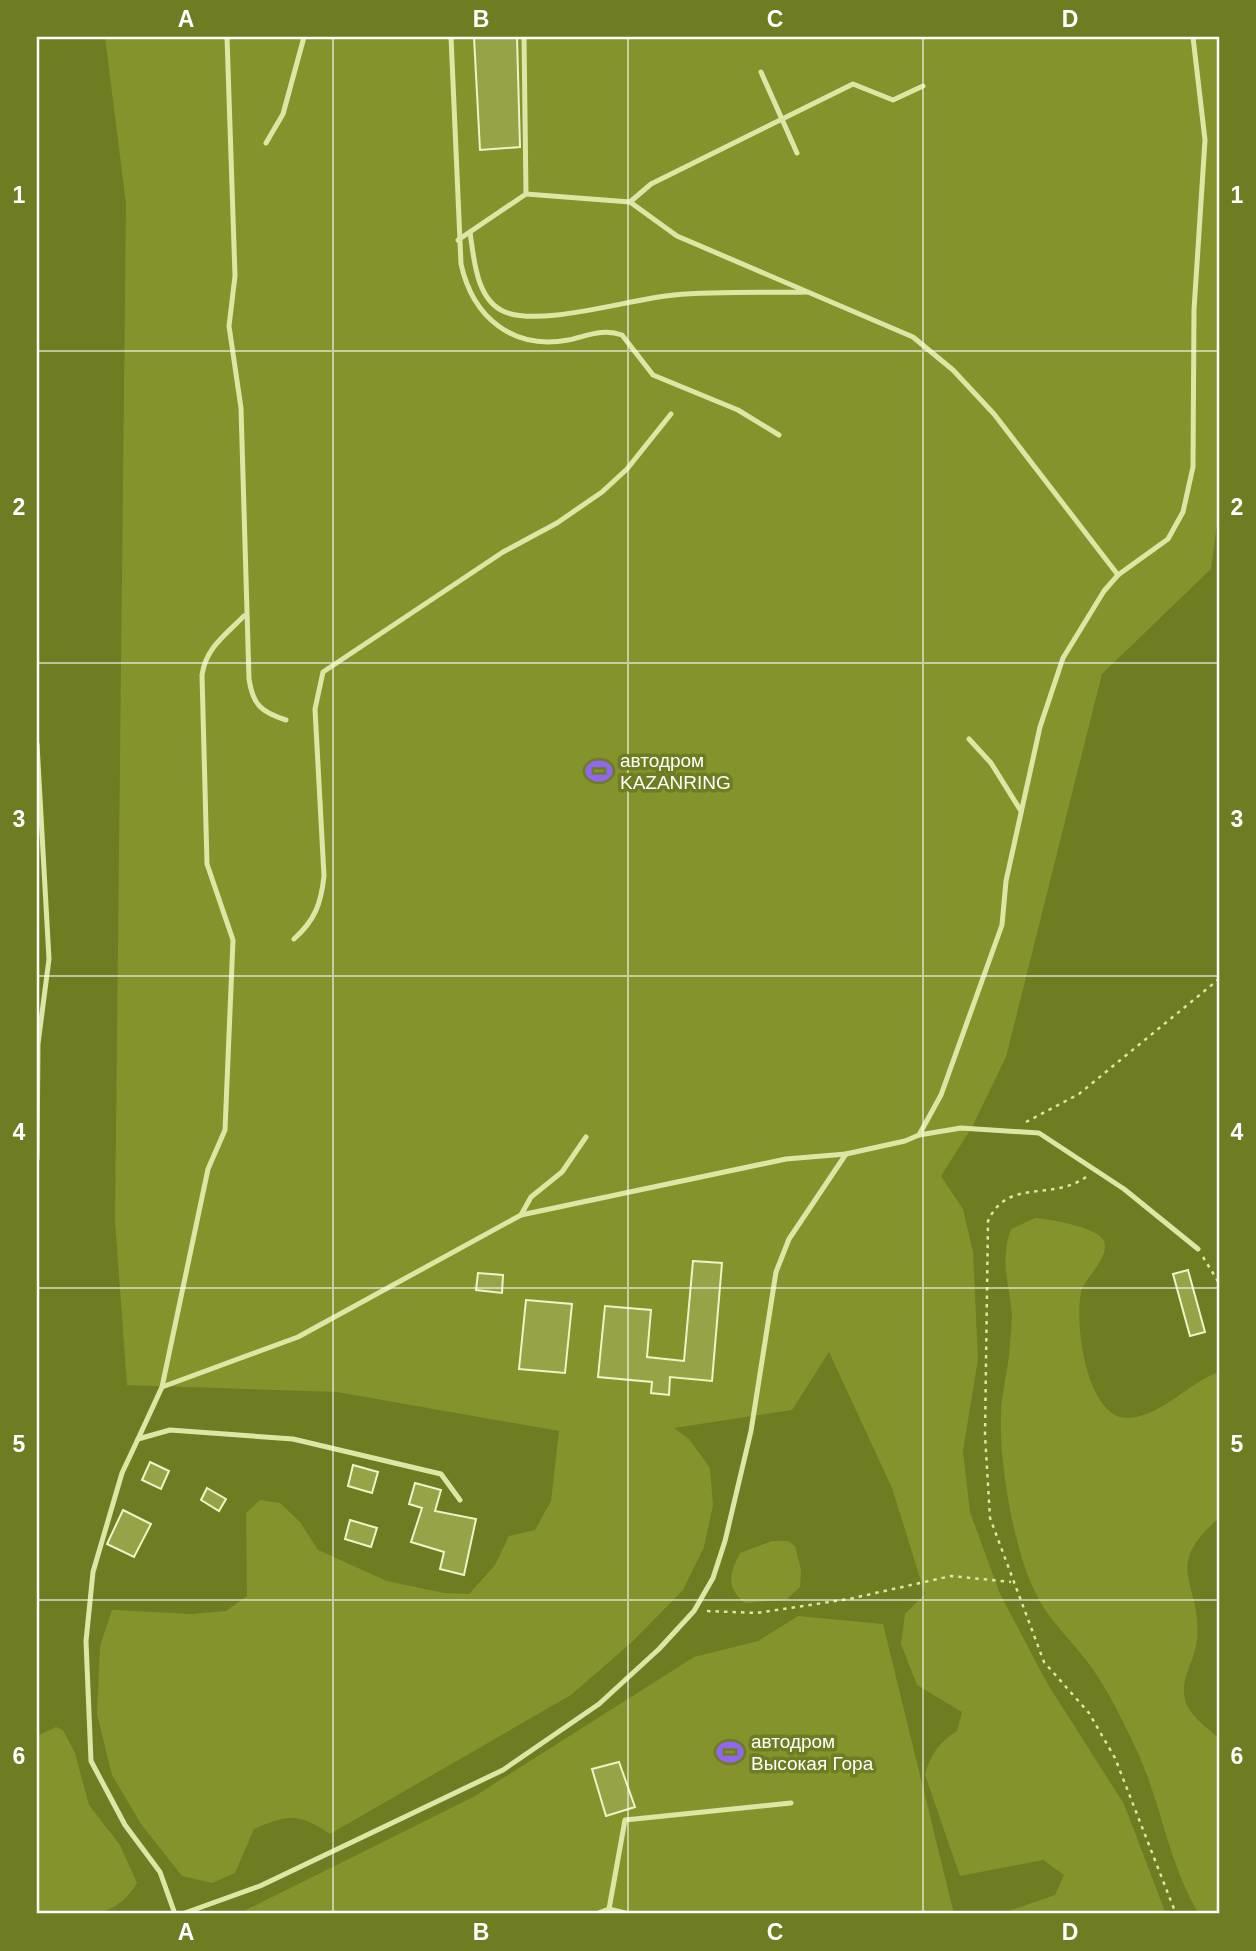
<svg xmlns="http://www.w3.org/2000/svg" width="1256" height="1951" font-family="Arial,sans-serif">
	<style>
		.green { fill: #85932c }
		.building { fill: #96a346; stroke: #eef4c8; stroke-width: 2 }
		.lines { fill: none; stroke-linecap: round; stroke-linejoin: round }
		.path { stroke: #dde6a5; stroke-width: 2.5; stroke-dasharray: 3.5 5; stroke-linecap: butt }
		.lane { stroke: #dde6a5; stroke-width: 5 }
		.grid { fill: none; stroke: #fff; stroke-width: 2; stroke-opacity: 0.55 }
		.labels { text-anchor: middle; stroke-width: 7; stroke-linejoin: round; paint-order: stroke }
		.poi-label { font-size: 19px; fill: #fff; stroke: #6e7c22; text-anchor: start }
		.neatline { fill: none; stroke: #fff; stroke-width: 2.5 }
		.grid-label { font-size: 23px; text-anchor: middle; font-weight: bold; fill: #fff }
	</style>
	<rect width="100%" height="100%" fill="#6e7c22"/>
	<g class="green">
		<path d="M105,37H1219V509L1211,569L1102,674L1006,1057L972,1127L941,1176L963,1209L973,1252L978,1359L963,1451L970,1512L1000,1594L1047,1683L1124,1804L1166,1914H1000L1055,1895L1064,1875L1043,1860L960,1876L925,1775C930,1755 939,1742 957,1731L962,1712L917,1685L901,1644L905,1614L925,1594L892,1488L829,1352L792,1410L674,1428L689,1439L710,1468L713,1505L704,1547L683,1590L632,1642L571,1695L330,1834C299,1813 288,1814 254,1829L235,1873L212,1883L182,1876L141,1824L112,1775L97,1714L100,1646L112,1610L192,1614L226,1611L247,1596L246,1513L260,1500L280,1503L300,1522L318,1550L387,1581L444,1593L469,1594L495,1565L509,1536L535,1530L551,1501L559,1431L337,1392L127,1385L115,1221L126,204Z"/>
		<path d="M1035,1218C1049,1219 1098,1227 1104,1241C1110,1257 1087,1276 1082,1289C1073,1319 1086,1420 1129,1418C1162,1416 1189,1382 1219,1372V1518C1160,1569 1203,1583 1197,1640C1195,1662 1178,1679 1186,1703C1191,1716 1208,1729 1219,1738V1914H1199C1168,1863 1162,1805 1137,1751C1122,1719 1105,1683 1082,1655C1065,1634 1047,1617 1035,1592C1014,1550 999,1463 1001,1416C1001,1392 1009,1368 1010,1343C1011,1331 1013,1318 1011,1306C1007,1277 1001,1257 1011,1229Z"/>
		<path d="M772,1541H788L795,1546L801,1570L800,1587L787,1599L745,1603C725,1587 730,1573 740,1553Z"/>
		<path d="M798,1616L883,1624L954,1914H238L475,1796L694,1657L758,1641Z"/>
		<path d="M56,1727L63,1730L75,1753L89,1805L120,1845L137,1883C114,1923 77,1914 37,1914V1736Z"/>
	</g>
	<g class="building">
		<path d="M474,37H517L520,147L480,150Z"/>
		<path d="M693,1261L722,1263L712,1381L670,1377L669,1395L651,1393L652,1382L598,1377L605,1306L651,1310L647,1357L684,1361Z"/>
		<path d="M1188,1270L1205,1332L1190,1336L1173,1274Z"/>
		<path d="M478,1273L503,1275L502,1293L476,1290Z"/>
		<path d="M526,1300L572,1304L565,1373L519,1369Z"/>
		<path d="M150,1462L169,1471L161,1489L142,1480Z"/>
		<path d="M353,1465L378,1472L372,1493L348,1486Z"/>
		<path d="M415,1483L441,1490L435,1511L476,1519L464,1575L440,1569L444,1552L411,1542L422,1508L409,1504Z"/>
		<path d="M207,1488L226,1499L219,1511L201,1500Z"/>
		<path d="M123,1510L151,1524L134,1557L107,1544Z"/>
		<path d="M350,1520L377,1528L371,1547L345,1539Z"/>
		<path d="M619,1762L635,1807L606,1816L592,1769Z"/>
	</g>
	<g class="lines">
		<g class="path">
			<path d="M1026,1122L1079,1094L1219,979"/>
			<path d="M1086,1177C1051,1202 1008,1177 988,1221L985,1435L990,1518L1044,1662L1089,1713L1115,1758L1176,1914"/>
			<path d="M1203,1257L1219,1283"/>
			<path d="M707,1611L757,1613L849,1599L951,1576L1011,1582"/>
		</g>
		<g class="lane">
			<path d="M227,37L235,276L229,326L241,408L249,679C253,705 261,712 286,720"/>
			<path d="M451,37L461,264C473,318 513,350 568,340C587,336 603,328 622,335L653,375L738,410L779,435"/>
			<path d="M524,37L526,194L630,202L677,236L913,337L953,370L994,414L1118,575"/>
			<path d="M761,72L797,153"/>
			<path d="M266,143L283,114L304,37"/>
			<path d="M630,202L651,184L853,84L893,100L923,86"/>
			<path d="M470,232C474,259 476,300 505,312C542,327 630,299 674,295C718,291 763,293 807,292"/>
			<path d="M458,240L526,194"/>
			<path d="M969,739L991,763L1021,811"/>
			<path d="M37,744L49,959L38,1044L37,1159"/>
			<path d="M294,939C315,920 321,904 324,876L315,709L323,672L503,552L557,523L602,492L627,469L671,414"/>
			<path d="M919,1135L941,1095L1002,925L1006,881L1040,727L1063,658L1104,591L1118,575L1168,539L1183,512L1193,467L1194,310L1205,140L1193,37"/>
			<path d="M521,1215L531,1197L562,1172L586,1137"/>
			<path d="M162,1387L208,1169L225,1130L233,940L207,864L202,675C206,648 225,635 244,616"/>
			<path d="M138,1439L162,1387L298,1337L521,1215L786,1159L846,1154L905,1141L919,1135L961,1128L1039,1133L1124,1189L1198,1249"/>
			<path d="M609,1909L625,1820L791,1803"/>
			<path d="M175,1914L160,1872L125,1825L91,1761L86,1641L93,1572L122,1473L138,1439L170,1430L293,1439L441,1474L460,1500"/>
			<path d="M182,1914L260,1886L503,1770L599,1704L659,1649L694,1611L713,1578L725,1541L751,1431L776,1272L789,1239L846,1154"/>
			<path d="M596,1914L609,1909L629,1914"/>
		</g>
	</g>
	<path class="grid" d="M333,37V1914M628,37V1914M923,37V1914M37,351H1219M37,663H1219M37,976H1219M37,1288H1219M37,1600H1219"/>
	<defs>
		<symbol id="stadium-bare" viewBox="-9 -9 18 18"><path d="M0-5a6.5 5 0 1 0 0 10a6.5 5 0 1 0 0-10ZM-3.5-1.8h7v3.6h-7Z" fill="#9167f1" stroke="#6e7c22" stroke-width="2.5" paint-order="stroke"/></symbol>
	</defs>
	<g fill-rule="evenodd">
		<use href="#stadium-bare" x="580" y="752" width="38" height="38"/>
		<use href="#stadium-bare" x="711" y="1733" width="38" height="38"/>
	</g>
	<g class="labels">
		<g class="poi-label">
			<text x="620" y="767">автодром<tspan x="620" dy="22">KAZANRING</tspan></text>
			<text x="751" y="1748">автодром<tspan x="751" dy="22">Высокая Гора</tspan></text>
		</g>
	</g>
	<rect width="1256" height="1951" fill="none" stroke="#6e7c22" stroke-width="77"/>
	<rect x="38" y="38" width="1180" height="1874" class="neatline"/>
	<g class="grid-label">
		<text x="186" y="27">A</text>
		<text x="481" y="27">B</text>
		<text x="775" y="27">C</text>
		<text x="1070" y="27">D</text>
		<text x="19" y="203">1</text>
		<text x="1237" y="203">1</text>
		<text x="19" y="515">2</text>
		<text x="1237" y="515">2</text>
		<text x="19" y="827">3</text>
		<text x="1237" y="827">3</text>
		<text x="19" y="1140">4</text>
		<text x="1237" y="1140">4</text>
		<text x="19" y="1452">5</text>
		<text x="1237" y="1452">5</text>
		<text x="19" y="1764">6</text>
		<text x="1237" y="1764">6</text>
		<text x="186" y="1940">A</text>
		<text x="481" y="1940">B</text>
		<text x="775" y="1940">C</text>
		<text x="1070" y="1940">D</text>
	</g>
</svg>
